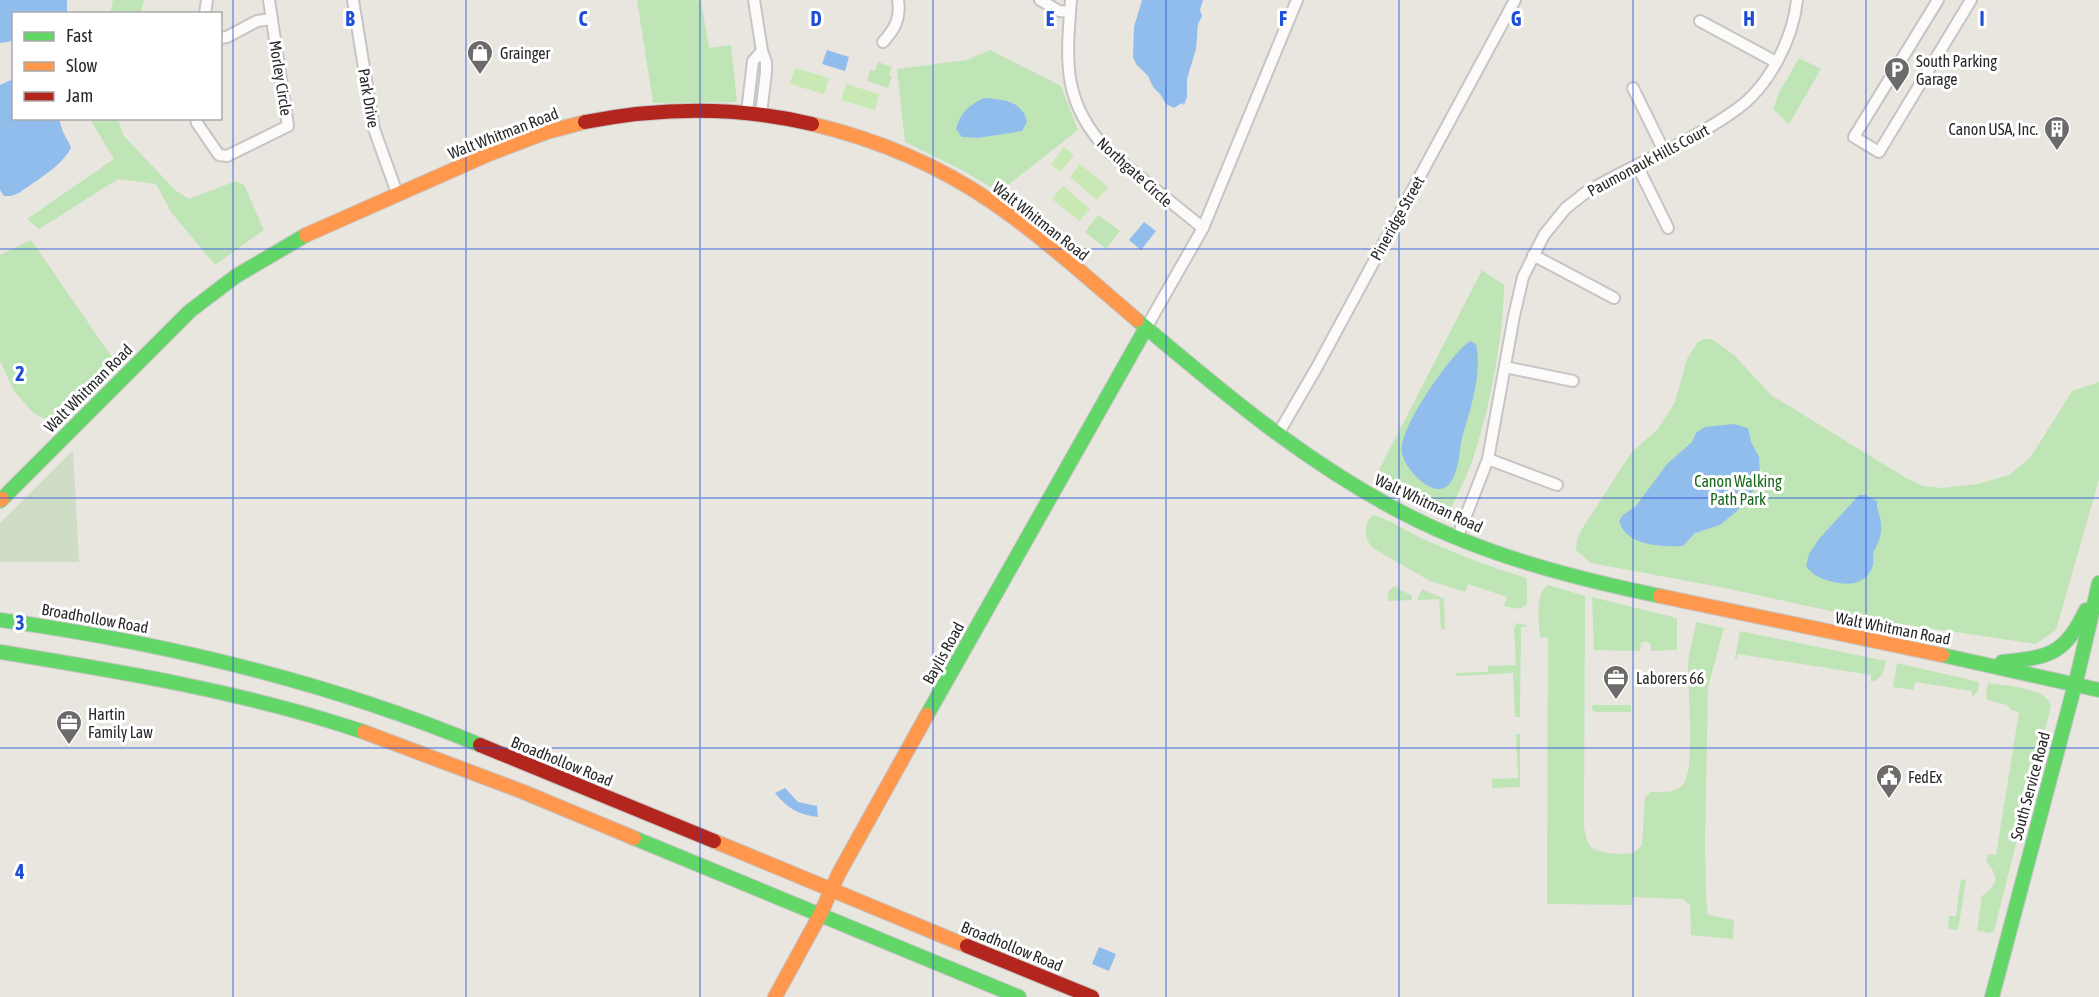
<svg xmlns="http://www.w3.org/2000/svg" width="2099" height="997" font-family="'Asap Condensed',sans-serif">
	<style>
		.green { fill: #bfe5b7 }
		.cemetery { fill: #cfddc6 }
		.pitch { fill: #c9e9b4 }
		.water { fill: #90bdec }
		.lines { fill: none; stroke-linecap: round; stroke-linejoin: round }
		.street-casing { stroke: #c6c4c5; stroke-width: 14 }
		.fast-casing { stroke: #c6c4c5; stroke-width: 16 }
		.slow-casing { stroke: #c6c4c5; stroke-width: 16 }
		.jam-casing { stroke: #c6c4c5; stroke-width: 16 }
		.street { stroke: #fcfbfa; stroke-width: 10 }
		.fast { stroke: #63d668; stroke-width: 14 }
		.slow { stroke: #ff974d; stroke-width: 14 }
		.jam { stroke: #b3261e; stroke-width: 14 }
		.grid { fill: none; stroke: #1d4ed8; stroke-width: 1.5; stroke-opacity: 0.55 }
		.labels { text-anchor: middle; stroke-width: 6; stroke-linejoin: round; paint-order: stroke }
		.poi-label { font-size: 16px; fill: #292929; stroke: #fff; text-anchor: start }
		.street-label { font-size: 16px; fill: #292929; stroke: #fff }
		.park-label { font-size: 16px; fill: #18681b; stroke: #fff }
		.grid-label { font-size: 20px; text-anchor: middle; font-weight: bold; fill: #1d4ed8; stroke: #fff; stroke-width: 6; stroke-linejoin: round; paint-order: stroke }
	</style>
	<rect width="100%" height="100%" fill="#e8e6df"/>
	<g class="green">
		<path d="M113,0H144L141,13H110Z"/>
		<path d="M637,0H701L709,48L731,45L737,102L653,103Z"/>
		<path d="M990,50L1061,86L1078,130L999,192L960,169L905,142L897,69L967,60Z"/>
		<path d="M1799,58L1821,69L1789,124L1773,109L1779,93Z"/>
		<path d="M878,62L892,67L889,75L892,76L888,88L867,81L870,70L875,71Z"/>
		<path d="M118,119L123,135L175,190L189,199L236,181L244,185L264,230L215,265L171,212L156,184L118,179L39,229L27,219L114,159L90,119Z"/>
		<path d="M1098,215L1120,231L1106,249L1085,232Z"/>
		<path d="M31,240L116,363L54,423L33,413L14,391L0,361V255Z"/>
		<path d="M1482,270L1504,285C1503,340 1490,407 1473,459C1467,476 1458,493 1450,510L1378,472Z"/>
		<path d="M1703,339H1712L1734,355L1771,395L1906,478L1923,486L1943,488L1977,484L2009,475L2030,458L2072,391L2099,382V479L2056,630L2036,644L1862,618L1725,588L1591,563L1576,550L1577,539L1582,529L1631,453L1658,429L1675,402L1687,359L1697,343Z"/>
		<path d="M1373,515C1391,520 1406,531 1423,539C1457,554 1492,568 1527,578V604C1520,611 1513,608 1504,606L1507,597L1468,584L1465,592L1430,581L1373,548C1364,540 1363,523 1373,515Z"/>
		<path d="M1548,585L1585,596L1584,828C1586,834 1586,841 1590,846C1598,854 1621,855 1632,853C1637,851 1640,848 1642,844L1645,798L1650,792C1660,792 1678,794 1684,783C1695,767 1688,690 1688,667C1688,653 1694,637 1696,622L1724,628L1708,687L1705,843L1706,897L1708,915L1734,920L1733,939L1691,935L1690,905L1683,899L1632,897V905L1547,904L1548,638L1540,637C1539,622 1534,594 1548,585Z"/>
		<path d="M1394,586L1412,596V600L1388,601V592Z"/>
		<path d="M1422,589L1444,599L1445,629H1441L1439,599L1417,600Z"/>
		<path d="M1592,597L1677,618V650L1651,651V644L1646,641L1641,643L1640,651L1594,650Z"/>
		<path d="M1517,623L1529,626L1521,627L1520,717H1515L1513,673L1456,676V673L1488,672V666L1516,665L1514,628Z"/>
		<path d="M1740,631L1886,661C1884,671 1882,679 1871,682V675L1738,654L1736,661L1735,658Z"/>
		<path d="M1897,663L1979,682L1978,691L1972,697V691L1915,682L1913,690L1893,687Z"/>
		<path d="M1988,683C2005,686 2047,687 2051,706L1994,931L1989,933L1977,930L1982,896C1999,883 1999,878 1986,861L1988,854L1996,855L2019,712L2011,710L2007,705L1987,700L1986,694Z"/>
		<path d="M1592,705H1631V712H1595L1592,710Z"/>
		<path d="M1516,734H1520V787L1492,788V779L1518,778Z"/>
		<path d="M1961,879L1966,880L1958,930L1949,929L1948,927L1949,916H1956Z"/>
	</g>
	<path class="cemetery" d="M73,450L79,562H0V523Z"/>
	<g class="pitch">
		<path d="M795,68L829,78L824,94L790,84Z"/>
		<path d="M846,84L879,94L875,110L841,100Z"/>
		<path d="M1064,147L1074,155L1060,172L1051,164Z"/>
		<path d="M1080,164L1108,187L1097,200L1070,177Z"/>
		<path d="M1063,186L1090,209L1079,221L1052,199Z"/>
	</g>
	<g class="water">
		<path d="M0,0H67V13L14,14L13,41L0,43Z"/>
		<path d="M1142,0H1203L1200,10L1202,16L1198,24L1196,49L1187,79V97L1184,105L1182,103L1174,108L1166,104L1160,94L1153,87L1148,76L1136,64L1133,57L1134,27Z"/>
		<path d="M827,50L849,57L845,71L822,64Z"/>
		<path d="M13,79L14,118L59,119L63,132L71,147C65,164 34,182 19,193L11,196H4L0,190V85Z"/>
		<path d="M984,98C1002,99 1023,101 1027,122L1022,131L978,138L962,137L956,129C961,112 968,106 984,98Z"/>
		<path d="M1144,222L1156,231L1141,250L1129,240Z"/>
		<path d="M1470,341L1476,344C1482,372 1472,406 1463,434C1459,448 1460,465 1453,478C1440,507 1405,471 1402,453C1397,430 1451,354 1470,341Z"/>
		<path d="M1734,424L1748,428L1751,442L1759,457L1760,479L1750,496L1736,512L1720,525L1695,533L1683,546C1662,547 1626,546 1619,521L1623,515L1636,506L1667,464L1692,442L1696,433L1705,427Z"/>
		<path d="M1859,495H1865L1877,501C1876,509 1881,516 1881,524C1882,535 1879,542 1874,551C1872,556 1874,561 1873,565C1869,581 1853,586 1839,583C1827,581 1813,577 1806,566L1809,554L1819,539Z"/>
		<path d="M785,788L798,802L817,806L818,817C799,815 787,808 775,793Z"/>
		<path d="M1099,947L1116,954L1109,971L1092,964Z"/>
	</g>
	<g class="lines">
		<defs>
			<g id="street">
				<path d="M353,0L374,129L397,193"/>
				<path d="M754,0L762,51L766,62V72L761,114"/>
				<path d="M1040,0L1059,11L1070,12"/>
				<path d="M1071,0C1066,63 1062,103 1109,152L1203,228"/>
				<path d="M1938,0L1854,137L1879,152L1971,0"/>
				<path d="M205,14L207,0"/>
				<path d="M1700,21L1776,62"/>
				<path d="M220,38L227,37L257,21L272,19"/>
				<path d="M883,42C895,29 901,18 898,0"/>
				<path d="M1633,88L1664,151"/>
				<path d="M747,112L753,61L762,51"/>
				<path d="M196,118L197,123L219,155L227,156L288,126L269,0"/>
				<path d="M1637,165L1668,228"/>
				<path d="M1533,255L1614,298"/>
				<path d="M1146,328L1203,228L1297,0"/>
				<path d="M1505,367L1573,381"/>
				<path d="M1278,434L1317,367L1515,0"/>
				<path d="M1488,459L1557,485"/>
				<path d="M1458,536L1488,459L1514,316L1523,277L1544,235L1566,208L1585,193C1633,164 1692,142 1737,109C1769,86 1793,39 1797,0"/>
			</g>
			<g id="fast">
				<path d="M1137,320C1222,392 1306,463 1405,514C1484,555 1573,578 1660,596"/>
				<path d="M0,501L190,311L236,276L306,235"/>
				<path d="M0,620C165,643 326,681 480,745"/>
				<path d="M0,652C123,672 245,692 364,732"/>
				<path d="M1942,655L2099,690"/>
				<path d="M2002,662C2050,657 2064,655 2086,610"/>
				<path d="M927,715L1146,328"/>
				<path d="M634,838L1019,997"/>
				<path d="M1992,997L2078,673L2099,583"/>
			</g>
			<g id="slow">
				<path d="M812,124C875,139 938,165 992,202C1043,237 1090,280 1137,320"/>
				<path d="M306,235L489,154L547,132L585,122"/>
				<path d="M0,500L2,499"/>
				<path d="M1660,596L1942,655"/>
				<path d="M364,732L521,791L634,838"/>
				<path d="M714,841L967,946"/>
				<path d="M775,997L820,915L839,873L927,715"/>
			</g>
			<g id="jam">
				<path d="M585,122C661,107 736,106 812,124"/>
				<path d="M480,745L714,841"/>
				<path d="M967,946L1092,997"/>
			</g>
		</defs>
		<use href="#street" class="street-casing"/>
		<use href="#fast" class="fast-casing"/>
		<use href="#slow" class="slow-casing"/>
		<use href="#jam" class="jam-casing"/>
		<use href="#street" class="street"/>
		<use href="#fast" class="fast"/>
		<use href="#slow" class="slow"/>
		<use href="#jam" class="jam"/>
	</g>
	<path class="grid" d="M233,0V997M466,0V997M700,0V997M933,0V997M1166,0V997M1399,0V997M1633,0V997M1866,0V997M0,249H2099M0,498H2099M0,748H2099"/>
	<defs>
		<symbol id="shop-pin" viewBox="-11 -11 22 30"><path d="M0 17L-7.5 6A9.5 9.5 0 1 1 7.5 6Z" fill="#6c6b69" stroke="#fff"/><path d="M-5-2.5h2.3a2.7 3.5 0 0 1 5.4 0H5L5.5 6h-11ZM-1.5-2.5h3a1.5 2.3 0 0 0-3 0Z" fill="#fff"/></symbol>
		<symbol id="parking-pin" viewBox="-11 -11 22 30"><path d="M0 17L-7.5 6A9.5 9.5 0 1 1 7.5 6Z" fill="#6c6b69" stroke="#fff"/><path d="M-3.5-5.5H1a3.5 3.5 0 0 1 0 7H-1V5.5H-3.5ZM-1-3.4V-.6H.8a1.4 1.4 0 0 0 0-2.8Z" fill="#fff"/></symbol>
		<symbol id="building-pin" viewBox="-11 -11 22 30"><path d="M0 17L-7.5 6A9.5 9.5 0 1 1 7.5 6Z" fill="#6c6b69" stroke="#fff"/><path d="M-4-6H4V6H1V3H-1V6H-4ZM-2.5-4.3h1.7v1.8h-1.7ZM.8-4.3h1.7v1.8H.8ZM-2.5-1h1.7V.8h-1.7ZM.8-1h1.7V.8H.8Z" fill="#fff"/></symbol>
		<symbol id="office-pin" viewBox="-11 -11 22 30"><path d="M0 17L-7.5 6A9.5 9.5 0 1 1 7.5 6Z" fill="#6c6b69" stroke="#fff"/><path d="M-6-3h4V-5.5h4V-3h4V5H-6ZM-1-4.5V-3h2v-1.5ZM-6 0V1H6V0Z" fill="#fff"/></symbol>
		<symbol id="civic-pin" viewBox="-11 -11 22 30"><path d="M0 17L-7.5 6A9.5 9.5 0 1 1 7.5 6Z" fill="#6c6b69" stroke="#fff"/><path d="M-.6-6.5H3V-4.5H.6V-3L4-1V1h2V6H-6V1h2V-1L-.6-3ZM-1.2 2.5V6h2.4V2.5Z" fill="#fff"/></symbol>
	</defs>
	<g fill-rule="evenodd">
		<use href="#shop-pin" x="465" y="38" width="30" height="40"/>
		<use href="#parking-pin" x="1882" y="55" width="30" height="40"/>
		<use href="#building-pin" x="2042" y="114" width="30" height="40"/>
		<use href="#office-pin" x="1601" y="663" width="30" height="40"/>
		<use href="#office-pin" x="54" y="708" width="30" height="40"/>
		<use href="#civic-pin" x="1874" y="762" width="30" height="40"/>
	</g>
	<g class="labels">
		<g class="poi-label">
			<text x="500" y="59">Grainger</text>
			<text x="1916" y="67">South Parking<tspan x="1916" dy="18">Garage</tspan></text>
			<text x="2038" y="135" text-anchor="end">Canon USA, Inc.</text>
			<text x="1636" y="684">Laborers 66</text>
			<text x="88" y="720">Hartin<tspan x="88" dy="18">Family Law</tspan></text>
			<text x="1908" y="783">FedEx</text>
		</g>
		<g class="street-label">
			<text transform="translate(281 78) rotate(81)" y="6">Morley Circle</text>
			<text transform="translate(369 98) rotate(80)" y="6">Park Drive</text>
			<text transform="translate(503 133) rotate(-21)" y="6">Walt Whitman Road</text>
			<text transform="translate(1648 160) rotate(-28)" y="6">Paumonauk Hills Court</text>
			<text transform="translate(1135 172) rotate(42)" y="6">Northgate Circle</text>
			<text transform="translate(1397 218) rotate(-61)" y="6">Pineridge Street</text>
			<text transform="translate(1041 221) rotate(38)" y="6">Walt Whitman Road</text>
			<text transform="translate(88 388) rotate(-45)" y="6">Walt Whitman Road</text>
			<text transform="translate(1429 503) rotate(25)" y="6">Walt Whitman Road</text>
			<text transform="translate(95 618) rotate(10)" y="6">Broadhollow Road</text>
			<text transform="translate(1893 628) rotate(11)" y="6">Walt Whitman Road</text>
			<text transform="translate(943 653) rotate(-61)" y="6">Baylis Road</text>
			<text transform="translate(562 761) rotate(22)" y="6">Broadhollow Road</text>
			<text transform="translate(2030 786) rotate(-75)" y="6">South Service Road</text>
			<text transform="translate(1012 946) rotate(22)" y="6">Broadhollow Road</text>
		</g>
		<g class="park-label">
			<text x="1738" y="487">Canon Walking<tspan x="1738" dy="18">Path Park</tspan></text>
		</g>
	</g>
	<g class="grid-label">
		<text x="350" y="26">B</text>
		<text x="583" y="26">C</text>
		<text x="816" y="26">D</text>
		<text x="1050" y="26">E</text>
		<text x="1283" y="26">F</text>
		<text x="1516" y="26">G</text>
		<text x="1749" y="26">H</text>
		<text x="1982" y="26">I</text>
		<text x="20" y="381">2</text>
		<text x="20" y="630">3</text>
		<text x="20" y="879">4</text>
	</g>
	<rect x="12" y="12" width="210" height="108" fill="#ffffff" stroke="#a9a9a9" stroke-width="1.5"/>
	<rect x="24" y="32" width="30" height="9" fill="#63d668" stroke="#a9a9a9" stroke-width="1.5"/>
	<text x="66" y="42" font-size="18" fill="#292929">Fast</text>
	<rect x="24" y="62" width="30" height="9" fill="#ff974d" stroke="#a9a9a9" stroke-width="1.5"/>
	<text x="66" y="72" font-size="18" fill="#292929">Slow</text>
	<rect x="24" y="92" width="30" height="9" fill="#b3261e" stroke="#a9a9a9" stroke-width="1.5"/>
	<text x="66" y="102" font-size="18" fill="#292929">Jam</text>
</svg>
